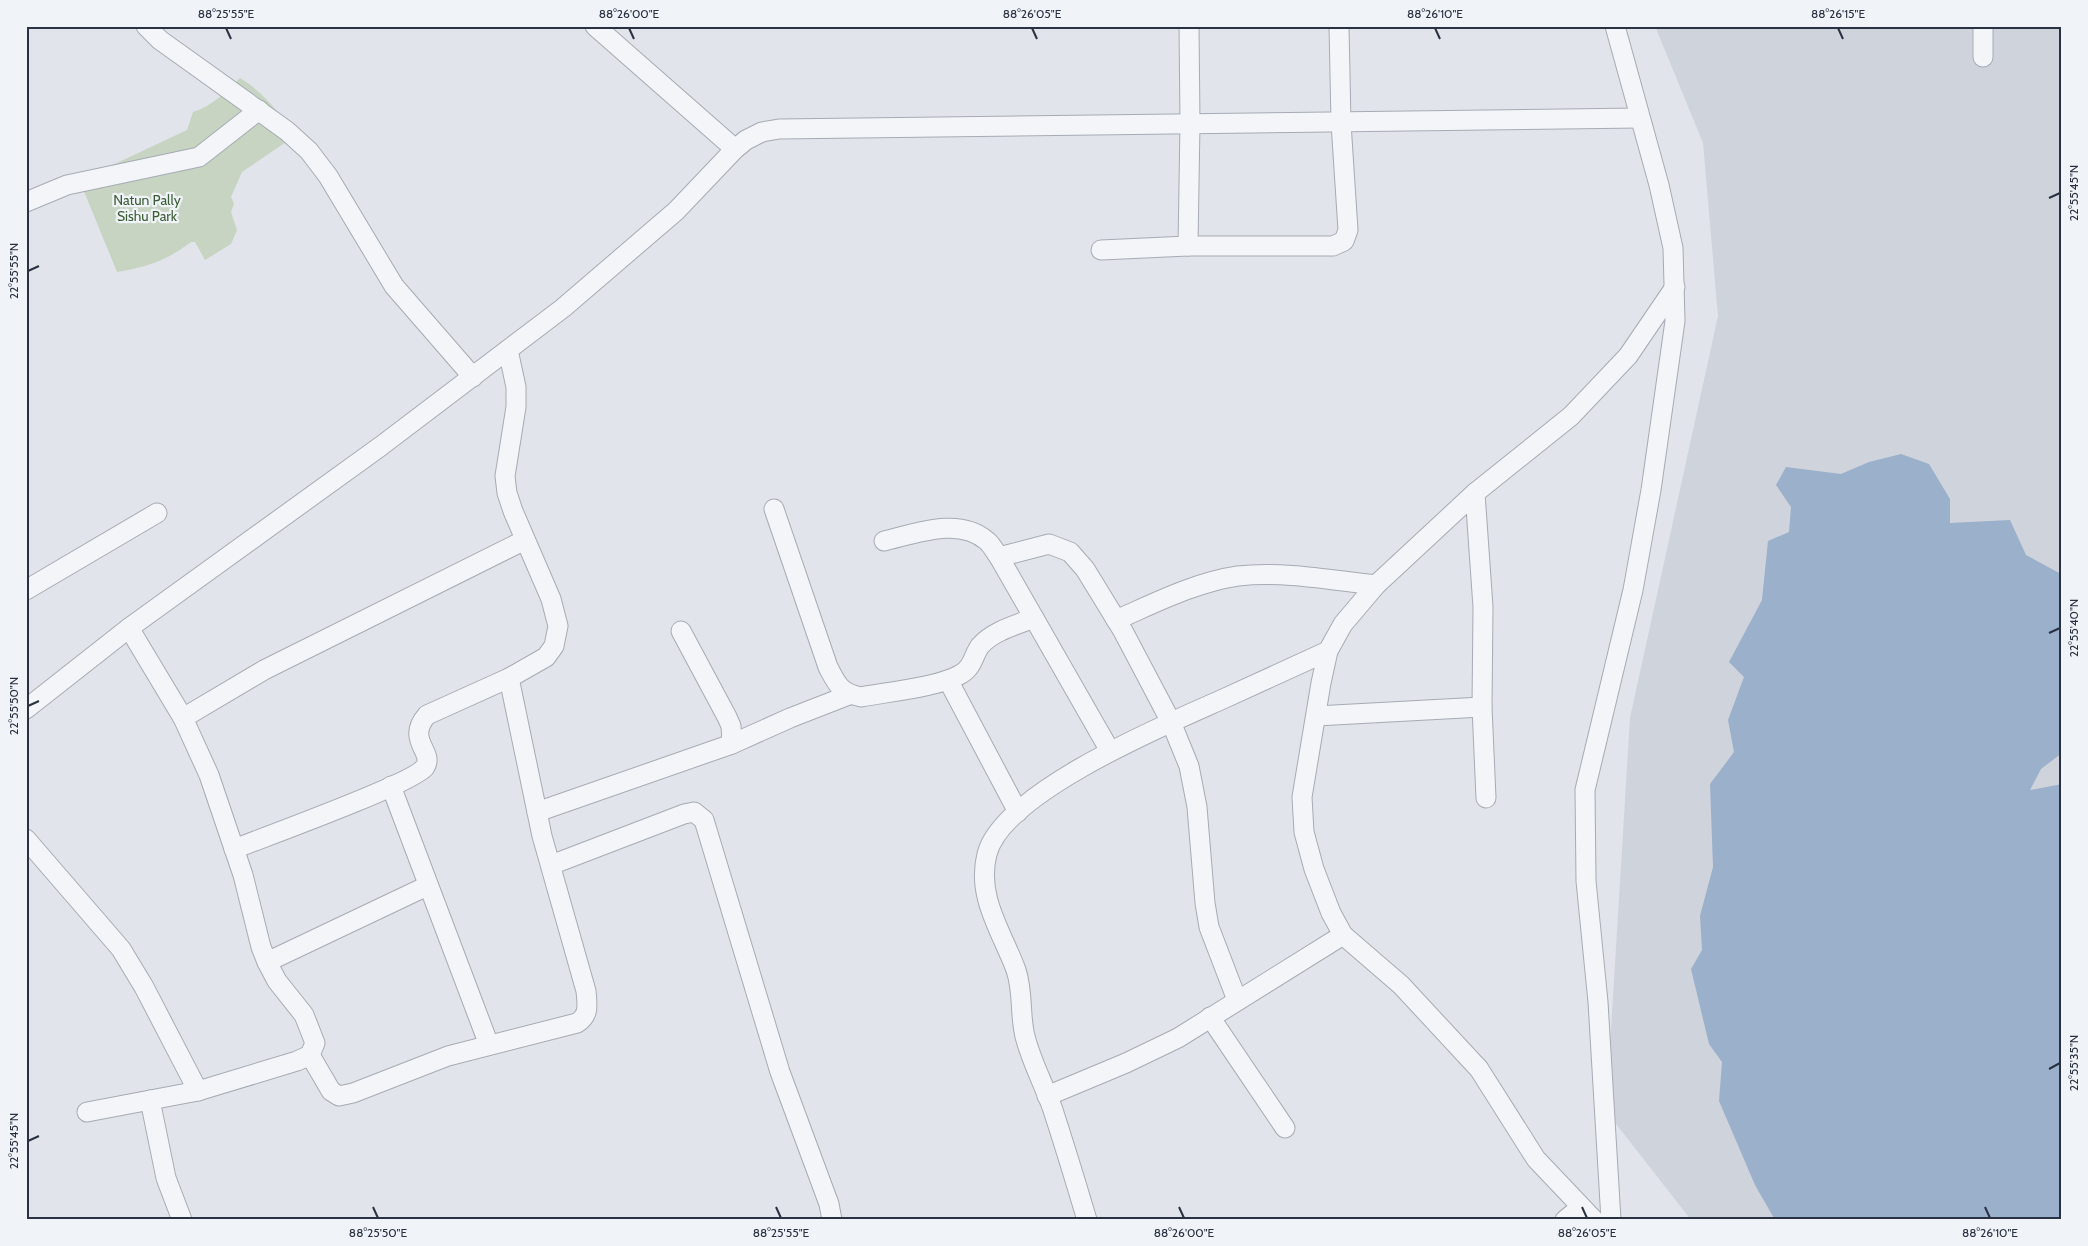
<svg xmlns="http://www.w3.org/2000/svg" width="2088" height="1246" font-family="Cabin,sans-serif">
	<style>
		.built { fill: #cfd3dc }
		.green { fill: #c6d4c1 }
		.water { fill: #9bb0ca }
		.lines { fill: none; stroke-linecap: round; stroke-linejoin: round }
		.minor-casing { stroke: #a6abb4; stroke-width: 21 }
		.minor { stroke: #f3f5f8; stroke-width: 19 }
		.ticks { fill: none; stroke: #293142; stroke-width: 2 }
		.labels { text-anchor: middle; stroke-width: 4.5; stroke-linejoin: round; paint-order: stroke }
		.park-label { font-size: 14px; fill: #3c5e36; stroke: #f0f3f7 }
		.neatline { fill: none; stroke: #293142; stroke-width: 2 }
		.ticks-label { font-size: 12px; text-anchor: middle; fill: #293142 }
	</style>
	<rect width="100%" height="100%" fill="#e1e4ea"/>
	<path class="built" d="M1655,26H2062V1220H1691L1606,1111L1630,718L1718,316L1703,143Z"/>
	<path class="green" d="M240,78C262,91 282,115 295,136L242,172L231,197L234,204L231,212L237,230L231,244L205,260L195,242H191C166,261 147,267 117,272L81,184L102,170L187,130L193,112C212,106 226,92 240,78Z"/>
	<path class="water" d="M1901,454L1929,464L1950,499V523L2010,520L2026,555L2061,574L2062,753L2041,769L2030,790L2062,784V1220H1775L1755,1185L1719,1101L1722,1062L1709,1044L1691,969L1702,950L1700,916L1713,867L1710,784L1734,752L1728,720L1744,677L1729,662L1762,600L1768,541L1789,532L1791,507L1776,485L1786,467L1841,474L1869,462Z"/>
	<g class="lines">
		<defs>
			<g id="minor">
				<path d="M146,26L160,40L287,131L309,151L328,176L394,286L473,377"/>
				<path d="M595,26L735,149"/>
				<path d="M1983,26V57"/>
				<path d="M26,202L67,185L199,157L259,110"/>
				<path d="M1188,246L1190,123L1189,26"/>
				<path d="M1101,250L1188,246H1333L1344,241L1348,230L1341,123L1339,26"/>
				<path d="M1475,493L1483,607L1482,707L1486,798"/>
				<path d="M774,509L828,667C837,684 840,693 861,697C887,692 940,687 961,674C973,667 973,656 980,646C993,631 1016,625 1034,618"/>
				<path d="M884,541C915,534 959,516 987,541C992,545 995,552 999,557L1110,751"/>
				<path d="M999,557L1049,544L1070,552L1085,569L1123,631L1171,722L1189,766L1197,807L1205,903L1209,927L1237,1000"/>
				<path d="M26,590L157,513"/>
				<path d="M1116,620C1155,603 1196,582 1238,576C1284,571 1330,580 1376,585"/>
				<path d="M681,631L727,717L731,726L732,744"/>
				<path d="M948,680L1018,812"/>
				<path d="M26,709L129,628L381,446L563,308L676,211L735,149L746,140L762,132L779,129L1640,118"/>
				<path d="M1316,716L1482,707"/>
				<path d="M183,718L264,670L525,540"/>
				<path d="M391,786L489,1045"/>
				<path d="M537,812L732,744L790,718L849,695"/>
				<path d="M26,839L121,949L144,987L198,1091"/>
				<path d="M234,849C262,838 414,783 425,767C435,752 405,740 427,715L509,678L546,657L554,646L558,626L551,599L513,511L507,493L505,476L516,407V387L508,350"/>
				<path d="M551,865L684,814L694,812L704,820L780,1072L829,1204L832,1220"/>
				<path d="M267,962L427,886"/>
				<path d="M1210,1017L1285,1128"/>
				<path d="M310,1055L331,1091L339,1096L353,1093L448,1056L577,1023C590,1015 587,1004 586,991L542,836L509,678"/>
				<path d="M1047,1096L1126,1063L1178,1038L1343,935"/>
				<path d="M150,1100L166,1178L182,1220"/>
				<path d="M87,1112L198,1091L297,1061L310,1055L315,1043L304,1015L277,981L267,962L261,947L243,875L209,775L183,718L129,628"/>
				<path d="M1087,1220C1076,1183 1065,1147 1053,1110C1045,1087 1033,1065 1026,1040C1019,1018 1024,993 1016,970C1002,932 976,897 987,854C1003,792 1167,724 1223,699C1258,683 1293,667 1328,651"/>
				<path d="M1565,1220L1581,1207"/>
				<path d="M1594,1220L1536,1159L1479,1069L1401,985L1343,935L1331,913L1314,869L1304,832L1302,797L1321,683L1328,651L1343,624L1376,585L1475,493L1571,416L1628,356L1675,287"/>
				<path d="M1611,1220L1598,1002L1586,881L1585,790L1633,590L1651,490L1675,321L1673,248L1659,185L1615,26"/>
			</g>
		</defs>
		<use href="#minor" class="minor-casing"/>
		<use href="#minor" class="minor"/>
	</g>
	<path class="ticks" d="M226,28L231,39M629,28L634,39M1032,28L1037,39M1435,28L1440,39M1838,28L1843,39M2049,198L2060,193M28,271L39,266M2049,633L2060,628M28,706L39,701M2049,1069L2060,1063M28,1141L39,1136M373,1207L378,1218M776,1207L781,1218M1179,1207L1184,1218M1582,1207L1587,1218M1985,1207L1990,1218"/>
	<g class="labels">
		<g class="park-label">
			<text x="147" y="205">Natun Pally<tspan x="147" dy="16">Sishu Park</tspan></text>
		</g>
	</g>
	<rect width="2088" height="1246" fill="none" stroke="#f0f3f7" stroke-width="55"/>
	<rect x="28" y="28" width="2032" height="1190" class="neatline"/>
	<g class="ticks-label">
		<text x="226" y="18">88°25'55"E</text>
		<text x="629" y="18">88°26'00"E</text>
		<text x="1032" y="18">88°26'05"E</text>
		<text x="1435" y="18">88°26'10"E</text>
		<text x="1838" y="18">88°26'15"E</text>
		<text transform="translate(2074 193) rotate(-90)" y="4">22°55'45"N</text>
		<text transform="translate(14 271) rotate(-90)" y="4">22°55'55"N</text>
		<text transform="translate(2074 628) rotate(-90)" y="4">22°55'40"N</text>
		<text transform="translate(14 706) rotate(-90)" y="4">22°55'50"N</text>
		<text transform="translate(2074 1063) rotate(-90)" y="4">22°55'35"N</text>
		<text transform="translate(14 1141) rotate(-90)" y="4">22°55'45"N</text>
		<text x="378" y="1237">88°25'50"E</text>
		<text x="781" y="1237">88°25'55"E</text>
		<text x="1184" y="1237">88°26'00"E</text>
		<text x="1587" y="1237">88°26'05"E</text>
		<text x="1990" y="1237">88°26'10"E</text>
	</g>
</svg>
